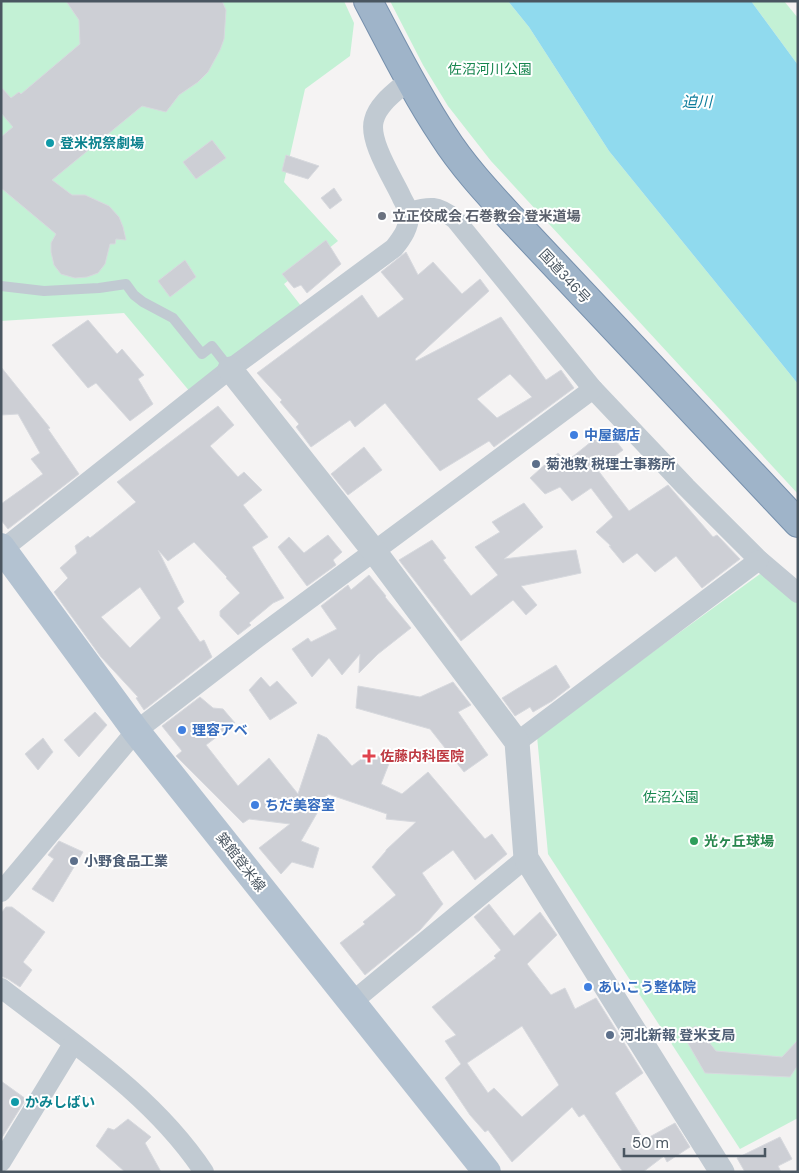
<svg xmlns="http://www.w3.org/2000/svg" width="799" height="1173" font-family="'DM Sans','Noto Sans JP',sans-serif">
	<style>
		.green { fill: #c3f1d5 }
		.water { fill: #90daee }
		.building { fill: #cdcfd5; stroke: #d7d9de; fill-rule: evenodd }
		.lines { fill: none; stroke-linecap: round; stroke-linejoin: round }
		.trunk-casing { stroke: #7690ad; stroke-width: 30 }
		.service { stroke: #c1cad2; stroke-width: 10 }
		.minor { stroke: #c1cad2; stroke-width: 20 }
		.tertiary { stroke: #c1cad2; stroke-width: 25 }
		.primary { stroke: #b3c2d1; stroke-width: 28 }
		.trunk { stroke: #9fb4c9; stroke-width: 28 }
		.culture-dot { fill: #0f9aa8; stroke: #fff; stroke-width: 2 }
		.worship-dot { fill: #6b7280; stroke: #fff; stroke-width: 2 }
		.shop-dot { fill: #3f7fe0; stroke: #fff; stroke-width: 2 }
		.service-dot { fill: #5c6f8a; stroke: #fff; stroke-width: 2 }
		.health-dot { fill: #e0444e; stroke: #fff; stroke-width: 2 }
		.leisure-dot { fill: #2e9e5b; stroke: #fff; stroke-width: 2 }
		.labels { text-anchor: middle; stroke-width: 4; stroke-linejoin: round; paint-order: stroke }
		.park-label { font-size: 14px; fill: #17864f; stroke: #fff }
		.culture-label { font-size: 14px; font-weight: bold; fill: #0d838f; stroke: #fff; text-anchor: start }
		.worship-label { font-size: 14px; font-weight: bold; fill: #5b616d; stroke: #fff; text-anchor: start }
		.street-label { font-size: 14px; fill: #4a5661; stroke: #fff }
		.shop-label { font-size: 14px; font-weight: bold; fill: #366cbe; stroke: #fff; text-anchor: start }
		.service-label { font-size: 14px; font-weight: bold; fill: #4e5e75; stroke: #fff; text-anchor: start }
		.health-label { font-size: 14px; font-weight: bold; fill: #be3a42; stroke: #fff; text-anchor: start }
		.leisure-label { font-size: 14px; font-weight: bold; fill: #27864d; stroke: #fff; text-anchor: start }
		.water-label { font-size: 15px; font-style: italic; fill: #0c7c9b; stroke: #fff }
	</style>
	<rect width="100%" height="100%" fill="#f5f3f3"/>
	<g class="green">
		<path d="M1,1H344L354,23L350,56L305,89L284,182L338,241L284,284L305,311L196,399L124,313L1,321Z"/>
		<path d="M390,1H508L529,27L609,151L798,384V494L491,161L448,106L423,65Z"/>
		<path d="M751,1H784L798,18V65Z"/>
		<path d="M760,574L798,586V1118L740,1149L548,854L537,736Z"/>
	</g>
	<path class="water" d="M508,1H751L798,65V384L609,151L529,27Z"/>
	<g class="building">
		<path d="M66,1H222L226,10L224,39L220,50L208,72L198,82L179,95L166,112L142,106L52,180L72,195H85L109,206L119,217L123,227L126,240L116,239L115,244H110L105,264L98,273L87,277L75,278L61,274L54,265L51,252V243L56,234L1,188V137L13,127L1,113V87L11,98L19,92L21,94L80,44L79,20Z"/>
		<path d="M212,140L226,158L196,179L183,162Z"/>
		<path d="M286,155L319,166L308,179L282,171Z"/>
		<path d="M334,188L342,200L330,209L321,198Z"/>
		<path d="M326,240L341,264L307,293L301,285L294,288L282,274Z"/>
		<path d="M406,252L418,275L433,262L462,294L480,279L489,291L415,359L416,361L501,317L546,380L561,370L574,388L494,447L489,441L440,471L385,403L355,427L350,420L311,447L296,427L299,424L280,402L282,400L257,373L362,295L378,318L404,299L381,272ZM510,374L532,397L497,418L477,399Z"/>
		<path d="M185,260L196,277L170,297L158,281Z"/>
		<path d="M88,320L117,354L122,349L144,375L138,379L153,404L130,421L96,383L88,388L52,345Z"/>
		<path d="M1,367L50,428L48,429L79,474L8,529L1,520V504L43,474L31,459L40,453L18,414L1,415Z"/>
		<path d="M218,406L234,425L210,446L238,477L244,472L262,490L243,505L268,537L252,547L284,598L273,603L249,623L251,625L238,635L220,616V611L240,593L226,578L227,577L194,542L168,561L158,550L184,602L177,608L200,642L204,640L212,657L144,710L136,698L138,697L101,657L54,592L68,578L60,568L77,553L75,546L88,536L90,538L136,502L117,482ZM140,587L161,618L130,648L101,617Z"/>
		<path d="M607,429L623,450L597,469L629,511L668,485L713,537L717,535L740,559L702,588L676,556L655,572L637,553L623,563L609,546H611L596,532L613,517L591,488L572,501L560,487L545,494L530,478L558,453L566,462Z"/>
		<path d="M364,447L382,470L348,495L331,474Z"/>
		<path d="M524,503L543,527L504,559L576,550L581,573L521,586L537,605L526,615L513,600L461,641L399,560L432,540L446,558L443,560L471,596L498,575L475,547L500,532L492,522Z"/>
		<path d="M328,535L342,552L333,560L336,565L307,586L278,547L289,537L304,553Z"/>
		<path d="M369,575L386,596L385,597L411,628L378,654L359,673L360,654L342,675L329,658L312,677L292,649L308,638L311,642L337,629L321,606L348,585L351,590Z"/>
		<path d="M556,665L570,687L552,701L533,712L530,707L515,716L502,698Z"/>
		<path d="M261,677L270,687L277,681L297,703L270,720L249,690Z"/>
		<path d="M453,682L471,705L458,712L488,755L464,772L430,729L356,708L358,686L420,697Z"/>
		<path d="M200,697L213,708L223,709L235,723L206,745L238,786L269,758L298,794L318,734L327,738L352,766L369,753L390,761L381,784L402,794L428,772L485,839L492,834L507,854L475,880L453,850L422,873L443,904L420,930L365,975L340,943L365,924L363,922L396,895L372,867L386,851V850L416,822L386,819L387,814L328,794L301,841L319,848L313,868L292,862L281,874L259,848L290,824L249,819L243,823L176,756L182,751L162,726Z"/>
		<path d="M95,712L107,725L79,757L64,740Z"/>
		<path d="M43,738L53,752L38,770L25,754Z"/>
		<path d="M59,841L83,852L53,902L32,889L54,859L48,855Z"/>
		<path d="M489,904L514,936L540,912L557,935L527,964L551,995L565,988L575,1009L596,998L643,1073L615,1093L644,1140L675,1123L690,1147L667,1162L664,1156L643,1172H623L584,1114L579,1117L572,1107L512,1162L488,1130L485,1132L470,1115L445,1078L461,1064L445,1041L456,1035L432,1007L496,958L494,956L501,950L474,917ZM522,1026L559,1085L522,1117L494,1088L488,1093L467,1063Z"/>
		<path d="M6,907H12L45,932L23,962L32,970L20,987L8,979L1,976V913Z"/>
		<path d="M696,1026L716,1051L782,1057L798,1040V1065L790,1077L705,1073L682,1033Z"/>
		<path d="M1,1081L26,1099L1,1139Z"/>
		<path d="M128,1119L151,1137L145,1143L161,1172H125L96,1146L108,1128L114,1130Z"/>
		<path d="M780,1137L792,1159L778,1166L781,1172H745L737,1158Z"/>
	</g>
	<g class="lines">
		<defs>
			<path id="trunk" d="M368,1C392,46 415,93 443,135C462,165 487,192 511,218L798,523"/>
		</defs>
		<use href="#trunk" class="trunk-casing"/>
		<path class="service" d="M1,286L44,291L99,288L126,284L134,295L143,302L173,318L202,354L212,346L230,369"/>
		<g class="minor">
			<path d="M409,212C430,206 437,205 455,219L593,389L686,487L759,560L798,593"/>
			<path d="M3,549L230,369L394,248C402,238 410,227 409,213C408,208 403,201 401,196C392,177 368,140 374,120C378,103 398,90 410,79"/>
			<path d="M517,742L759,560"/>
			<path d="M1,892L136,731L257,638L593,389"/>
			<path d="M1,988C72,1043 153,1095 204,1172"/>
			<path d="M352,1002L526,858"/>
			<path d="M1,1162L73,1044"/>
		</g>
		<path class="tertiary" d="M230,369L374,551L517,742L526,858L722,1172"/>
		<path class="primary" d="M1,547L136,731L487,1172"/>
		<use href="#trunk" class="trunk"/>
	</g>
	<g class="culture-dot">
		<circle cx="50" cy="143" r="5"/>
		<circle cx="15" cy="1102" r="5"/>
	</g>
	<circle class="worship-dot" cx="382" cy="216" r="5"/>
	<g class="shop-dot">
		<circle cx="574" cy="435" r="5"/>
		<circle cx="182" cy="730" r="5"/>
		<circle cx="255" cy="805" r="5"/>
		<circle cx="588" cy="987" r="5"/>
	</g>
	<g class="service-dot">
		<circle cx="536" cy="464" r="5"/>
		<circle cx="74" cy="861" r="5"/>
		<circle cx="610" cy="1035" r="5"/>
	</g>
	<path class="health-dot" d="M366.5 748.5h5v5h5v5h-5v5h-5v-5h-5v-5h5z"/>
	<circle class="leisure-dot" cx="694" cy="841" r="5"/>
	<g class="labels">
		<g class="park-label">
			<text x="490" y="74">佐沼河川公園</text>
			<text x="671" y="802">佐沼公園</text>
		</g>
		<g class="culture-label">
			<text x="60" y="148">登米祝祭劇場</text>
			<text x="25" y="1107">かみしばい</text>
		</g>
		<g class="worship-label">
			<text x="392" y="221">立正佼成会 石巻教会 登米道場</text>
		</g>
		<g class="street-label">
			<text transform="translate(565 276) rotate(47)" y="5">国道346号</text>
			<text transform="translate(241 862) rotate(52)" y="5">築館登米線</text>
		</g>
		<g class="shop-label">
			<text x="584" y="440">中屋鋸店</text>
			<text x="192" y="735">理容アベ</text>
			<text x="265" y="810">ちだ美容室</text>
			<text x="598" y="992">あいこう整体院</text>
		</g>
		<g class="service-label">
			<text x="546" y="469">菊池敦 税理士事務所</text>
			<text x="84" y="866">小野食品工業</text>
			<text x="620" y="1040">河北新報 登米支局</text>
		</g>
		<g class="health-label">
			<text x="380" y="761">佐藤内科医院</text>
		</g>
		<g class="leisure-label">
			<text x="704" y="846">光ヶ丘球場</text>
		</g>
		<g class="water-label">
			<text x="697" y="107">迫川</text>
		</g>
	</g>
	<rect width="799" height="1173" fill="none" stroke="#4a5661" stroke-width="5"/>
	<path d="M624 1148v8h141v-8" fill="none" stroke="#4a5661" stroke-width="2.5"/>
	<text x="632" y="1148" font-size="15" fill="#4a5661" stroke="#ffffff" stroke-width="4" paint-order="stroke">50 m</text>
</svg>
